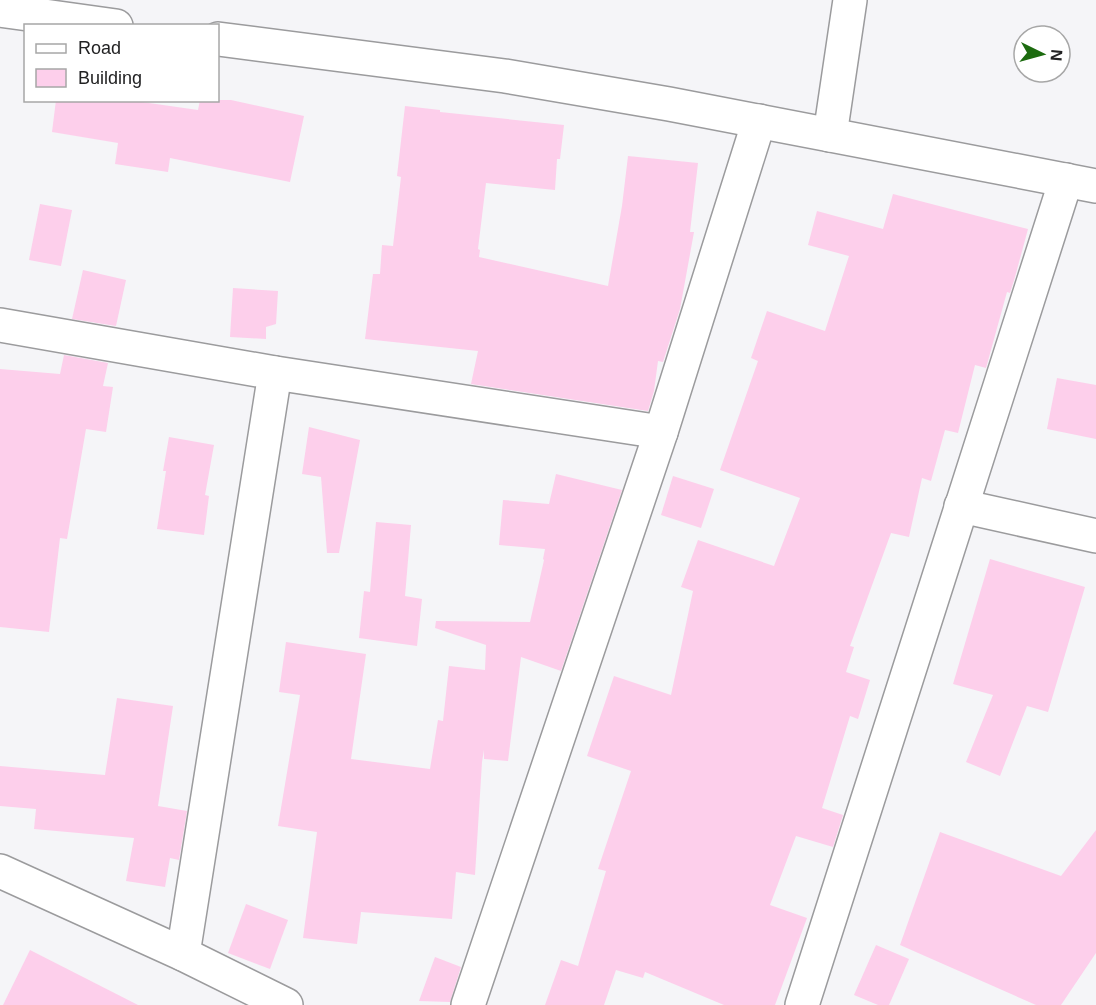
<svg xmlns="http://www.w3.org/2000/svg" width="1096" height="1005" font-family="Helvetica,sans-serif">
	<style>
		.building { fill: #fdcfeb }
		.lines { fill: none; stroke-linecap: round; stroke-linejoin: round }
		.street-casing { stroke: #9b9b9d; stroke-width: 36 }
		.street { stroke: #fff; stroke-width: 33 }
	</style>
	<rect width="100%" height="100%" fill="#f5f5f8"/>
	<g class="building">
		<path d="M56,100H128L198,110L200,100H231L304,116L290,182L170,158L168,172L115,164L118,143L52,132Z"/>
		<path d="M405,106L440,110V112L564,125L560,159H557L555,190L486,183L478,249L480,250L479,257L608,286L622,206L628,156L698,163L690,232H694L680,309L663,362L658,361L654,391L648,411L471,384L478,351L365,339L373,274H380L382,245L393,246L401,177L397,176Z"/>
		<path d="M893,194L1028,229L1015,277L1010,293L1007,292L986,368L975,365L958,433L945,430L931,481L922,478L909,537L891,533L850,646L854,647L846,672L870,680L858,719L850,716L822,808L843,815L833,847L796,836L770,905L807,918L775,1005H724L645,972L643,978L616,970L604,1005H545L561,960L578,966L606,871L598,869L631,771L587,756L614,676L671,695L693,591L681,587L698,540L774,566L800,498L720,470L758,361L751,358L767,311L825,331L849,256L808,245L817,211L883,229Z"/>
		<path d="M40,204L72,210L61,266L29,260Z"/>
		<path d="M83,270L126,280L116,326L72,319Z"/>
		<path d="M233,288L278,291L276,324L266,327V339L230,337Z"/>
		<path d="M64,355L108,363L103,386L113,387L106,432L86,429L67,539L60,538L49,632L0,627V369L60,374Z"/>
		<path d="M1057,378L1096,385V439L1047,429Z"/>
		<path d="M309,427L360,440L339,553H327L321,477L302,474Z"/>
		<path d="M169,437L214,445L205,495L209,496L204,535L157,529L166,471H163Z"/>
		<path d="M556,474L622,490L561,671L521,657L508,761L484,759V750L482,762L475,875L456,872L452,919L361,912L357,944L303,938L317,832L278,826L300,695L279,692L286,642L366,654L351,759L430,769L438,720L443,721L449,666L485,670L486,645L435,628L436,621L530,622L544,560L543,559L545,549L499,545L503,500L549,504Z"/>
		<path d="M673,476L714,489L701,528L661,515Z"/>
		<path d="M376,522L411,525L405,596L422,599L417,646L359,638L364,591L370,592Z"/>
		<path d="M990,559L1085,587L1048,712L1027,706L1000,776L966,762L993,695L953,684Z"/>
		<path d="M117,698L173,706L158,806L187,811L179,860L170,858L165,887L126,881L134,838L34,829L36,809L0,806V766L105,775Z"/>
		<path d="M1096,830V953L1061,1005H1036L900,945L940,832L1061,876Z"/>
		<path d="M246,904L288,920L270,969L228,953Z"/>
		<path d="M876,945L909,959L889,1005H878L854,995Z"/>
		<path d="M30,950L138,1005H3Z"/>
		<path d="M435,957L461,967L450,1002L419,1001Z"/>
	</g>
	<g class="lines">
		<defs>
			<g id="street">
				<path d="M0,10L116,26"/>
				<path d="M218,39L505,76L669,104L1096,186"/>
				<path d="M830,135L850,0"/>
				<path d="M0,325L275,373L661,432"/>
				<path d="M961,506L1096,536"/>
				<path d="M0,871L183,954L286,1005"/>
				<path d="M183,954L275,373"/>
				<path d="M468,1005L661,432L759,121"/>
				<path d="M802,1005L1066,180"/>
			</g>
		</defs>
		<use href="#street" class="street-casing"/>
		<use href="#street" class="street"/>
	</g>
	<rect x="24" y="24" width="195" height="78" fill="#ffffff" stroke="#a7a7a7" stroke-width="1.5"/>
	<rect x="36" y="44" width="30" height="9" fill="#ffffff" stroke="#a7a7a7" stroke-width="1.5"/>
	<text x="78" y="54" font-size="18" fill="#222223">Road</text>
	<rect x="36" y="69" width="30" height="18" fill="#fdcfeb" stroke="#a7a7a7" stroke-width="1.5"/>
	<text x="78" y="84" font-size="18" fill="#222223">Building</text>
	<g transform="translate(1042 54) rotate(95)"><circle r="28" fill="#ffffff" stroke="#a7a7a7" stroke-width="1.5"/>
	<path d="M0-4.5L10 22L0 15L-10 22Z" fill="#1c6b0f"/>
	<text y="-9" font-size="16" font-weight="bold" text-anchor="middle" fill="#222223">N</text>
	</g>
</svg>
